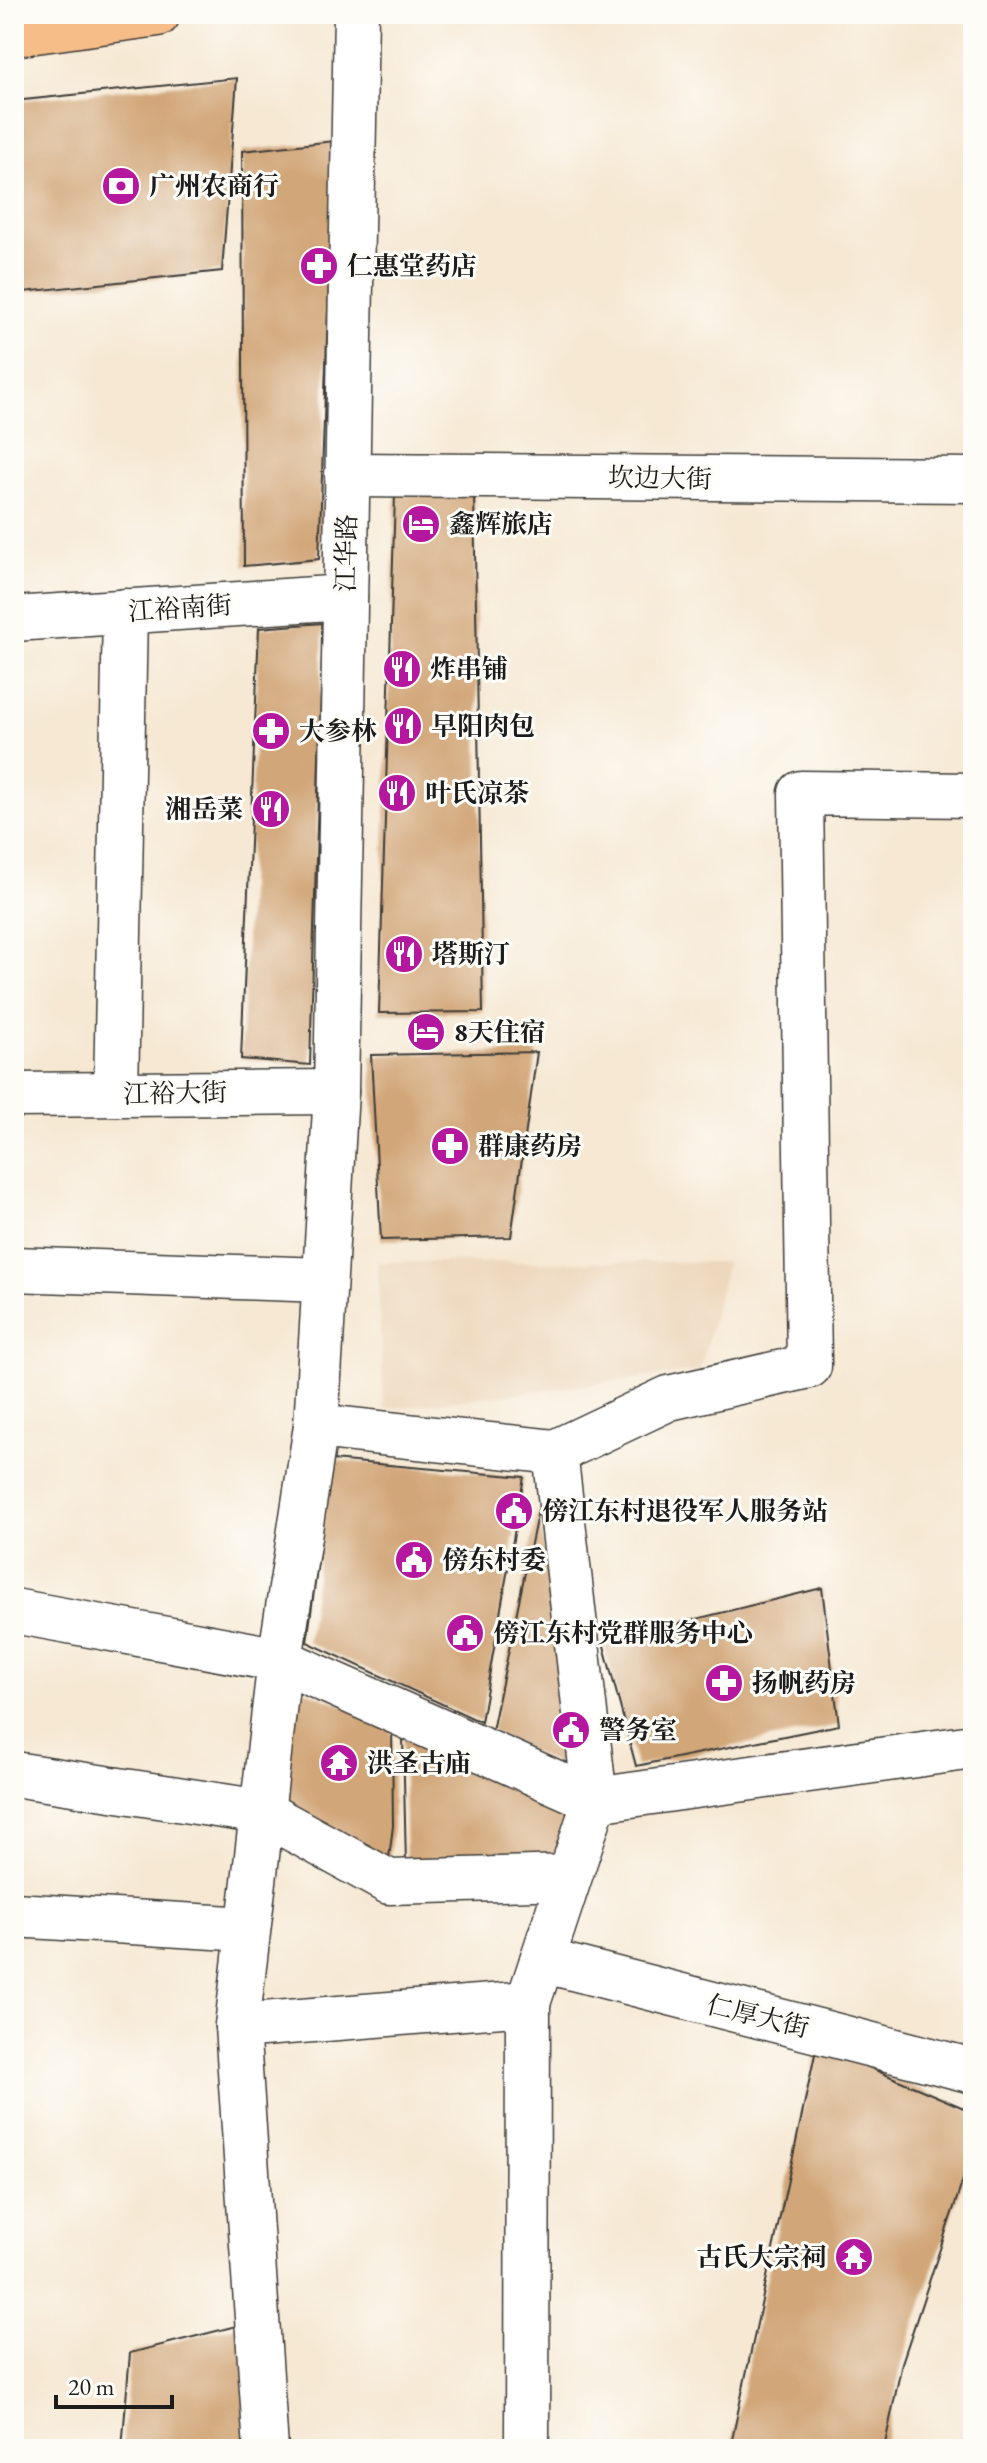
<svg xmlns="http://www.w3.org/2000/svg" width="987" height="2463" font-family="'EB Garamond','Noto Serif SC',serif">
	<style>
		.built { fill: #edd7bb }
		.building { fill: #d1a678 }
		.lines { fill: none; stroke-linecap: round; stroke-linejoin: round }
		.minor-casing { stroke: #3d3b37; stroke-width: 47 }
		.primary-casing { stroke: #3d3b37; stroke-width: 47 }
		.minor { stroke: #fff; stroke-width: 44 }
		.primary { stroke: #f7bd88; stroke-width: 44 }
		.labels { text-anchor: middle; stroke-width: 6; stroke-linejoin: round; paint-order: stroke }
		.poi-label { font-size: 26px; font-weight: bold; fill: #1c1c1c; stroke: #fdfcf7; text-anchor: start }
		.street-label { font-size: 26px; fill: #1c1c1c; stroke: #fdfcf7 }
	</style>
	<rect width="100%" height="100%" fill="#fdfcf7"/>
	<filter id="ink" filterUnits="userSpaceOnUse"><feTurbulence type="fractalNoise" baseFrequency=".0125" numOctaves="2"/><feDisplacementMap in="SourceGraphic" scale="16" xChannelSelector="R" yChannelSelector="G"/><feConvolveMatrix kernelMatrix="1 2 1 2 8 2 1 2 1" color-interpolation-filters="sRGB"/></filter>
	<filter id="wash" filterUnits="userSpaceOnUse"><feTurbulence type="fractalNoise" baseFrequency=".006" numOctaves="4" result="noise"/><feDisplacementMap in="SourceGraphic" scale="32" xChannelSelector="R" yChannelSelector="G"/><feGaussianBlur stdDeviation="1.8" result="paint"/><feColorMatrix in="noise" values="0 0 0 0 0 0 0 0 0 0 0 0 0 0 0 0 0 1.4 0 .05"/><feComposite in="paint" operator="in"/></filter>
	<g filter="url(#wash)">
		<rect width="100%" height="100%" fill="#f6e8d3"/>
		<path class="built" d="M377,1262H727L700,1371L384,1409Z"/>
		<g id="blocks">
			<g class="building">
				<path d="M237,78L222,271L14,293V101Z"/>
				<path d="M334,141L319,559L244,566L242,151Z"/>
				<path d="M474,493L483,1012L379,1013L395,495Z"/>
				<path d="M323,623L310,1065L241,1059L259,628Z"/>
				<path d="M537,1052L511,1237L381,1240L371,1055Z"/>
				<path d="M332,1460L524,1477L481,1722L307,1642Z"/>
				<path d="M538,1510H539L574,1773L492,1731Z"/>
				<path d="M822,1588L839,1725L636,1766L603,1642Z"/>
				<path d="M297,1687L392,1724L393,1826L388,1866L279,1801Z"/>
				<path d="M403,1737L581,1809L557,1862L406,1864Z"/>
				<path d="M817,2045L973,2112V2150L902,2363L884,2449H730Z"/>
				<path d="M244,2324L249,2449H122L130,2353Z"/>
			</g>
		</g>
	</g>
	<g filter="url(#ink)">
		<use href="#blocks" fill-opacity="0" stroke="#3d3b37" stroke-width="2"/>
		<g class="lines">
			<defs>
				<g id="minor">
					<path d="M356,14L336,1092L316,1426L280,1660L237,2026L528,2003"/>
					<path d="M347,475L973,480"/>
					<path d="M14,619L345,597"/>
					<path d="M116,1094L125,611"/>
					<path d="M14,1095L336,1092"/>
					<path d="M14,1269L324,1280"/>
					<path d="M316,1426L555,1452L669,1398L809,1366L801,793L973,795"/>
					<path d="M14,1611L280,1660L595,1800L973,1747"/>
					<path d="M14,1774L262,1812L389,1882L569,1877"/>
					<path d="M14,1915L248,1929"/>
					<path d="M542,1960L973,2071"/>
					<path d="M237,2026L266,2449"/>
					<path d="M527,2449L528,2003L595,1800L555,1452"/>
				</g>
				<path id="primary" d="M14,34L158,14"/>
			</defs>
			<use href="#minor" class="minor-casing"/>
			<use href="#primary" class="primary-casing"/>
			<use href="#minor" class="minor"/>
			<use href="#primary" class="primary"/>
		</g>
	</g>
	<defs>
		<symbol id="bank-disc" viewBox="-11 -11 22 22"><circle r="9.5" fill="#b5179e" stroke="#fdfcf7"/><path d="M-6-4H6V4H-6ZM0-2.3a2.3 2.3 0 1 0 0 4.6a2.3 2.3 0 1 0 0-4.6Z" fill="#fff"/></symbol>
		<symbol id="pharmacy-disc" viewBox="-11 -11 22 22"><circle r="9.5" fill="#b5179e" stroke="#fdfcf7"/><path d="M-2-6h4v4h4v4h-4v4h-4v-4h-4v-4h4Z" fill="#fff"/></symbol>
		<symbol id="hotel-disc" viewBox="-11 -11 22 22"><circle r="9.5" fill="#b5179e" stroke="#fdfcf7"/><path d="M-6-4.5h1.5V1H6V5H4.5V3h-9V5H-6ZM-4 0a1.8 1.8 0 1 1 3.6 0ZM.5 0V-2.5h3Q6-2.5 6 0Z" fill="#fff"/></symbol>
		<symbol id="restaurant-disc" viewBox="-11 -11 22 22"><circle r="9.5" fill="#b5179e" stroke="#fdfcf7"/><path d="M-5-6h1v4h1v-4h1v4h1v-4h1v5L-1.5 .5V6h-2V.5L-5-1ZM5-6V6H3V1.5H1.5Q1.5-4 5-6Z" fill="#fff"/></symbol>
		<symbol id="civic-disc" viewBox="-11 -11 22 22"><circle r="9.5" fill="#b5179e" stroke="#fdfcf7"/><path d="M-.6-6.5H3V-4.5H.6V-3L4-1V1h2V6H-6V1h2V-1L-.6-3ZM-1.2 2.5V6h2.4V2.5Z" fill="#fff"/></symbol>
		<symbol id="temple-disc" viewBox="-11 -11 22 22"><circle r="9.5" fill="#b5179e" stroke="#fdfcf7"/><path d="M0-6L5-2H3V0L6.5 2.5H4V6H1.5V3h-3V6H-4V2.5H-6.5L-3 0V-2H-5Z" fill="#fff"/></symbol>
	</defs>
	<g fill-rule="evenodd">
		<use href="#bank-disc" x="99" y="164" width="44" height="44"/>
		<use href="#pharmacy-disc" x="297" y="244" width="44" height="44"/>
		<use href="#hotel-disc" x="399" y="502" width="44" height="44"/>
		<use href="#restaurant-disc" x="380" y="647" width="44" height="44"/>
		<use href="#restaurant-disc" x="381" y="704" width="44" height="44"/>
		<use href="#pharmacy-disc" x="249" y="709" width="44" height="44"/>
		<use href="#restaurant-disc" x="375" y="771" width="44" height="44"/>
		<use href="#restaurant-disc" x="249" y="787" width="44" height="44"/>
		<use href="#restaurant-disc" x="382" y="932" width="44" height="44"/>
		<use href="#hotel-disc" x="404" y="1010" width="44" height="44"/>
		<use href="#pharmacy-disc" x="428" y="1124" width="44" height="44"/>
		<use href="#civic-disc" x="492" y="1489" width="44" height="44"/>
		<use href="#civic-disc" x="392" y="1538" width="44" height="44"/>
		<use href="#civic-disc" x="443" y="1611" width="44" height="44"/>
		<use href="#pharmacy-disc" x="702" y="1661" width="44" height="44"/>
		<use href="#civic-disc" x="549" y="1708" width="44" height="44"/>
		<use href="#temple-disc" x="317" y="1741" width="44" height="44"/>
		<use href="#temple-disc" x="832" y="2235" width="44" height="44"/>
	</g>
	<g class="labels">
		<g class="poi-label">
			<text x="149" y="195">广州农商行</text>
			<text x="347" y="275">仁惠堂药店</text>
			<text x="449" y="533">鑫辉旅店</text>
			<text x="430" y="678">炸串铺</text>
			<text x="431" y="735">早阳肉包</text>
			<text x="299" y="740">大参林</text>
			<text x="425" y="802">叶氏凉茶</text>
			<text x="243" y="818" text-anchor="end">湘岳菜</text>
			<text x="432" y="963">塔斯汀</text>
			<text x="454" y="1041">8天住宿</text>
			<text x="478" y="1155">群康药房</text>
			<text x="542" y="1520">傍江东村退役军人服务站</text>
			<text x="442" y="1569">傍东村委</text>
			<text x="493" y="1642">傍江东村党群服务中心</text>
			<text x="752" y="1692">扬帆药房</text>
			<text x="599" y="1739">警务室</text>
			<text x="367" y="1772">洪圣古庙</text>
			<text x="826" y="2266" text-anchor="end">古氏大宗祠</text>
		</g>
		<g class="street-label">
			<text transform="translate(660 478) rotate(1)" y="9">坎边大街</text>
			<text transform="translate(346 553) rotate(-89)" y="9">江华路</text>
			<text transform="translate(180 608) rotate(-4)" y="9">江裕南街</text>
			<text transform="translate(175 1093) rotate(-1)" y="9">江裕大街</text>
			<text transform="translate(758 2016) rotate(14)" y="9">仁厚大街</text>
		</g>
	</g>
	<rect width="987" height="2463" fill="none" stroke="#fdfcf7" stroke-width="48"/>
	<path d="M56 2395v12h116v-12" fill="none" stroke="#1c1c1c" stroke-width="4"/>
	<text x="68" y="2395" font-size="24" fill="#1c1c1c" stroke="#fdfcf7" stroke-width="6" paint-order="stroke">20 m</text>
</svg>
